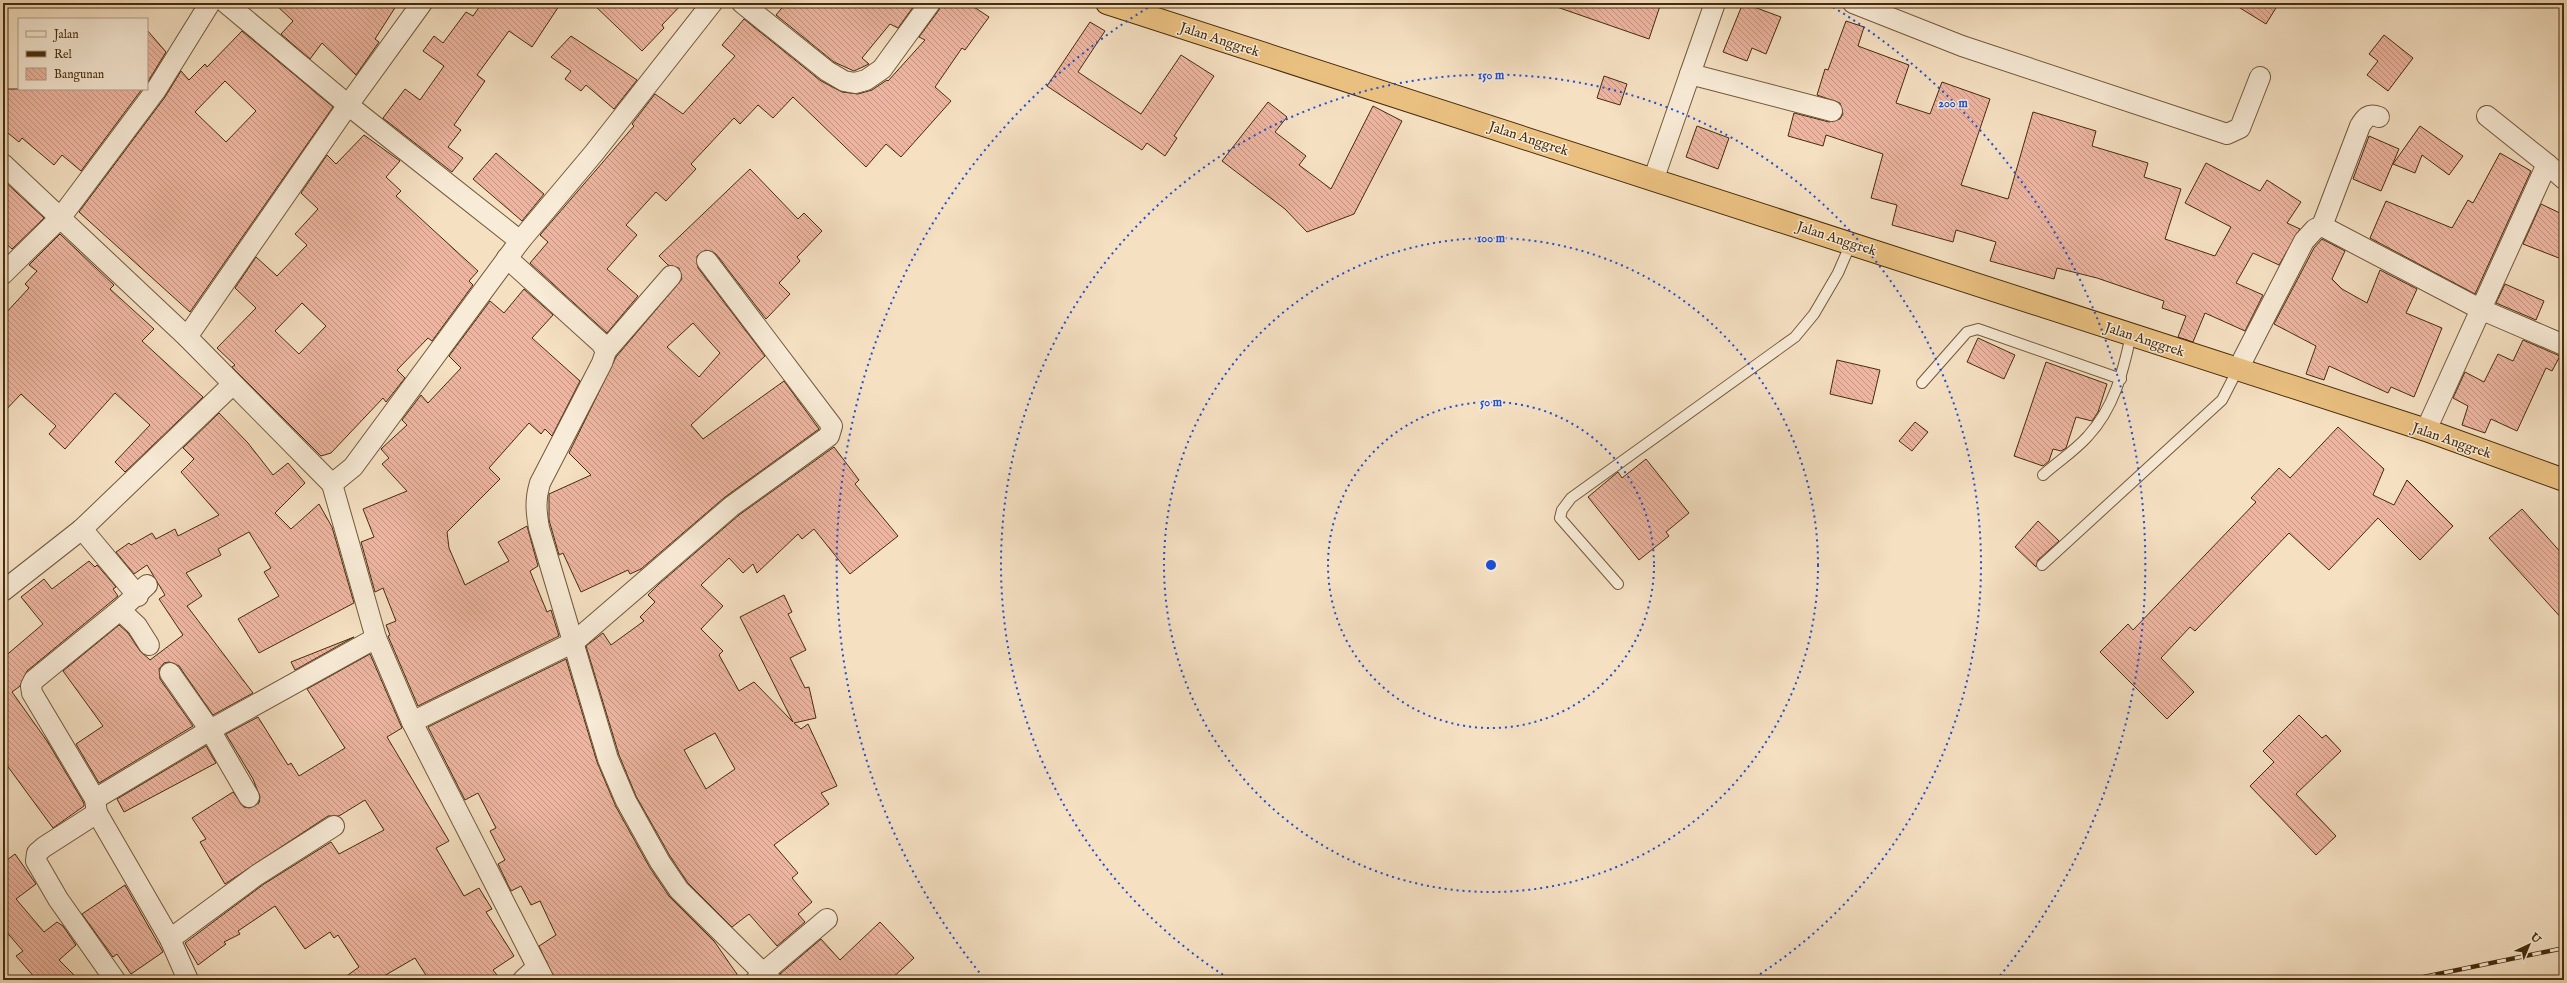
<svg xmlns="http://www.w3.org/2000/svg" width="2567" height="983" font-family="'IM FELL English',serif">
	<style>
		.building { fill: url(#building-back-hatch); stroke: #462c0c; fill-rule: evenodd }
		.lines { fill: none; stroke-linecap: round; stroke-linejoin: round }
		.lane-casing { stroke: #72593a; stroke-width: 12 }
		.street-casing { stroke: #72593a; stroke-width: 22 }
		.highway-casing { stroke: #462c0c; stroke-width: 24 }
		.lane { stroke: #f8ebd7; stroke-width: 10 }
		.street { stroke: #f8ebd7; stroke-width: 20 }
		.highway { stroke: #eac081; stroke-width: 22 }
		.rail-casing { stroke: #462c0c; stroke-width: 4.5 }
		.rail { stroke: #f8ebd7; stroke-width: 3; stroke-dasharray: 9; stroke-linecap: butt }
		.ring { fill: none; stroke: #1d4ed8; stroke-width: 2; stroke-dasharray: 2 4 }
		.labels { text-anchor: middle; stroke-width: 3; stroke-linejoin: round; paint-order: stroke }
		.street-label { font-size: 14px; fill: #462c0c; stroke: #f8ebd7 }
		.centre { fill: #1d4ed8; stroke: #f8ebd7; stroke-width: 2 }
		.ring-label { font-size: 12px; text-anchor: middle; font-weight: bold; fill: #1d4ed8; stroke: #f8ebd7; stroke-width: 3; stroke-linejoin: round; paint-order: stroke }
	</style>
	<defs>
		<pattern id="building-back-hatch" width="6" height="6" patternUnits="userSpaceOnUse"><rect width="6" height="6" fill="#eeb6a2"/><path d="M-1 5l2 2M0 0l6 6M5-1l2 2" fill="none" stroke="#c39482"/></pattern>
	</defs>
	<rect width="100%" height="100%" fill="#f5e0c2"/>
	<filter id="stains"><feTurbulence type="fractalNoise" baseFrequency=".005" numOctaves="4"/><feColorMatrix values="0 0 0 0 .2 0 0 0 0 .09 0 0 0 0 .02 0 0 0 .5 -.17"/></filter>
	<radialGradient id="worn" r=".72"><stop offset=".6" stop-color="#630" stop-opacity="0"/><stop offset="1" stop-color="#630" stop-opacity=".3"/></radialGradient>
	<g class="building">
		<path d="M274,3H398L375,39L379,42L356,75L322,43L310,59L281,34L293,21Z"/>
		<path d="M482,3H561L532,47L509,31L477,75L485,81L454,125L461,130L448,147L463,158L452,172L383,118L405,89L420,100L444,66L423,51L434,36L443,43L466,12L473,16Z"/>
		<path d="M592,3H683L662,25L664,28L642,51Z"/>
		<path d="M786,3H916L898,28L890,24L862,58L869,64L854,71L834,62L776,15Z"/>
		<path d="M941,3H968L989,17L965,50L962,48L935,87L951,101L901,157L886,144L866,167L793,97L773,118L758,105L740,124L734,118L691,164L696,169L666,201L656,192L626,225L637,235L607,269L638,296L607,333L530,263L548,242L540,235L634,126L632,124L655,94L683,114L735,56L722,45L744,19L821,81L842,92L858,94L872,90L887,80L888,81L925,40L919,37L939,10Z"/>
		<path d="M1555,3H1661L1649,39L1554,6Z"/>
		<path d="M1743,3L1781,17L1766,54L1752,48L1747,61L1723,52Z"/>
		<path d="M2232,3H2279L2266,24Z"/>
		<path d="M1846,21L1864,27L1858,46L1909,65L1896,103L1930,114L1942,82L1990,99L1961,185L2008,199L2033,112L2096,131L2092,146L2148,163L2144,177L2181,189L2165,239L2215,256L2231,227L2185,203L2206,163L2260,191L2267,180L2301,202L2287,223L2300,229L2279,265L2253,253L2236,283L2263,295L2245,331L2205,313L2193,342L2178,337L2186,316L2162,308L2164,301L2097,278L2057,268L2054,279L1990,261L1996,242L1956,230L1953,242L1892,225L1897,205L1871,198L1883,154L1826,135L1823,146L1788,136L1794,113L1829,122L1840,119L1843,114L1840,103L1817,95L1825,69L1828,70Z"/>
		<path d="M1090,22L1105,31L1078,72L1141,114L1181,55L1214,76L1174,136L1177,138L1165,156L1147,143L1142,150L1047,86Z"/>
		<path d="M147,30L166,52L147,83Z"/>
		<path d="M242,31L333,107L190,312L79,212L165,97L181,71L189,80L205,64L207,67ZM225,81L256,111L226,142L195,112Z"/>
		<path d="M2384,35L2413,58L2388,91L2367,75L2378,61L2369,54Z"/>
		<path d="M571,36L637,80L614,109L586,85L581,91L565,79L571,71L551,57Z"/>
		<path d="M1604,76L1627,84L1620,105L1597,98Z"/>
		<path d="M3,89H142L81,171L62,155L54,165L22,138L19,142L3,129Z"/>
		<path d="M1268,102L1287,117L1275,132L1306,156L1299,165L1331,189L1373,106L1402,121L1354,214L1307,232L1285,209L1222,161Z"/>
		<path d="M1697,126L1729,138L1718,169L1686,157Z"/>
		<path d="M2420,126L2463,156L2449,175L2422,155L2415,173L2393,164Z"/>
		<path d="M364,135L400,161L386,177L401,191L396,196L478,271L469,281L473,285L432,341L428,338L397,370L405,378L386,402L383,398L331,453L321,456L232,367L235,365L217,348L256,308L235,288L256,257L277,276L307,245L295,234L318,209L301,193L327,155L336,164ZM302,303L326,326L299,354L275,331Z"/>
		<path d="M2369,136L2399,149L2381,191L2353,179Z"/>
		<path d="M496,153L544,194L522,221L473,179Z"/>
		<path d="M2500,153L2531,171L2475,294L2370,238L2386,201L2452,228L2468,200L2473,203Z"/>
		<path d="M750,169L798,219L804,213L822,231L797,257L800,261L779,283L790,294L766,319L716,254L706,250L697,256L698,268L765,356L691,425L703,439L784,381L819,429L725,497L641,569L630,574L628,570L581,592L563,553L559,555L549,520V494L591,475L569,453L616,357L682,279L679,268L668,265L659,256ZM693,323L720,353L699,377L667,347Z"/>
		<path d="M3,180L44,218L12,249L3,241Z"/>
		<path d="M2541,204L2564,215V260L2523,244Z"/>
		<path d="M60,234L114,285L110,289L154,329L142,341L203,397L125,472L115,462L150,425L115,393L65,449L49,434L56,426L21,394L3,413V316L29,288L25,284L37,271L29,265Z"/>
		<path d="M2322,239L2345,251L2332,279L2342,289L2367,303L2380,270L2417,289L2406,313L2442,328L2414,397L2391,387L2388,393L2329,366L2324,380L2306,374L2316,346L2274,324L2314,248Z"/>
		<path d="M2505,284L2544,301L2536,320L2496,303Z"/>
		<path d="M524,289L553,315L532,338L580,381L552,436L545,429L541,434L529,423L489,468L500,479L447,532L449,548L465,585L509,561L498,542L527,526L538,566L530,571L547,612L551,610L559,636L418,706L388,636L390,635L386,625L396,621L383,588L375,592L361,542L374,537L363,509L407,491L382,464L389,458L381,449L407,425L402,420L421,395L428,403L461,368L449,356L490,301L504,313Z"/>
		<path d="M1978,338L2015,355L2004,379L1967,362Z"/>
		<path d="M2523,340L2560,356L2552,371L2546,368L2517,431L2491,419L2485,433L2462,425L2468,406L2453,398L2465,372L2484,382L2498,354L2513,361Z"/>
		<path d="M1837,360L1880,370L1872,404L1830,394Z"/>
		<path d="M2046,362L2107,384L2098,412L2092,421L2076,417L2066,448L2061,451L2053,449L2049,461L2043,466L2014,456Z"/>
		<path d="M219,413L248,443L273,475L288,463L305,483L275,513L291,529L319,504L332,527L354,603L259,653L238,619L279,596L264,572L271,568L249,532L218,549L221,555L186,573L202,596L187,606L253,693L213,715L179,666L169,662L164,663L159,669L160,679L193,726L99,783L76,744L103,726L63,671L119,625L128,633L140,651L150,660L183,635L159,599L165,595L147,565L134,574L116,552L129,543L131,545L152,533L156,539L175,529L178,536L219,515L181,472L194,459L183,448Z"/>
		<path d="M1915,422L1928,432L1912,451L1899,441Z"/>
		<path d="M2338,427L2384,469L2373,495L2394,505L2407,480L2453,526L2420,560L2378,518L2329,570L2289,533L2195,631L2190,627L2161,658L2194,692L2167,719L2100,652L2128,624L2133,630L2256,502L2251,498L2279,468L2290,478Z"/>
		<path d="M834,447L859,480L855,484L898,536L850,574L814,529L802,539L798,534L757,573L753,564L743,573L729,558L701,585L723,606L701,629L723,651L719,655L739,691L754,682L793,722L740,617L784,595L792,612L788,614L806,650L790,658L805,688L809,687L816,718L794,723L801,729L808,724L837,786L821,793L829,804L774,845L798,873L792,878L812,902L798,914L805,922L777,946L749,914L732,927L688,883L670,856L636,796L619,755L586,646L603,633L611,645L644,621L640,617L655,602L648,595L659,584L739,515ZM715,733L735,769L706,789L684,750Z"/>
		<path d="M1646,459L1689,513L1666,532L1669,536L1639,560L1588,497L1618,472L1622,478Z"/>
		<path d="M2522,509L2564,556V621L2489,538Z"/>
		<path d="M2038,521L2059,541L2038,560L2036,567L2015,547Z"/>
		<path d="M89,561L95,567L97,565L116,587L113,589L118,596L27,671L20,686L12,692L47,741L84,803V806L53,828L3,760V658L43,624L21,597L44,579L52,589Z"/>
		<path d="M354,637L295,670L291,662Z"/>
		<path d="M370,654L402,728L387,737L449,841L436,848L464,896L479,888L492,909L486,912L514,956L493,970L501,980H429L415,958L377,980H341L359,967L338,935L334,938L330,932L305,949L275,906L238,931L240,934L224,942L226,944L198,965L185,943L264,884L331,842L339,854L384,830L365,800L339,816H328L225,884L200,842L206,839L192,818L233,792L244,807L249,808L259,803L260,797L253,779L226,734L258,717L288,765L291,763L299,776L345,748L307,689Z"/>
		<path d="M566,659L597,762L616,807L650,868L669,896L714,941L741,980H555L539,946L556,935L540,901L531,905L521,886L511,891L498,864L505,860L490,831L496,828L478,793L465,800L428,727Z"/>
		<path d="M2299,715L2322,738L2326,735L2341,751L2296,794L2336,836L2316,855L2250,786L2274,762L2263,751Z"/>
		<path d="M206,746L216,763L124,812L117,799Z"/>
		<path d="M15,854L36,884L16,899L44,932L57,922L63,926L76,945L59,960L79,980H37L16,956L23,951L3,928V863Z"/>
		<path d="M125,885L163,952L131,974L117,954L113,957L82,914Z"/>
		<path d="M880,922L914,958L890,980H782L780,974L821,939L840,960Z"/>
	</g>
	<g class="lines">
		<defs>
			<g id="lane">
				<path d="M1922,383L1967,332L1978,329L2121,379"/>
				<path d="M2043,475C2057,462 2075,451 2088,436C2114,408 2123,372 2131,335"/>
				<path d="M2042,565L2222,400L2238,369"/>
				<path d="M1618,584L1560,518L1562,510L1571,498L1795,337L1814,314L1838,273L1851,243"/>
			</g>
			<g id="street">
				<path d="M226,3L348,105L520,241"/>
				<path d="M742,3L827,71L844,81L855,83L866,80L882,69L930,3"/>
				<path d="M1853,3L1962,46L2227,134L2240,128L2260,77"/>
				<path d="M1690,74L1715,3"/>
				<path d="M2487,116L2547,164"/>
				<path d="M3,164L187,337L332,484L376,638L412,722L544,980"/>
				<path d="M1654,178L1690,74L1832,111"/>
				<path d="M2322,226L2360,126C2365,118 2368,113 2379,117"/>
				<path d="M507,258L601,343L606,351L602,363L540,483C535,499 536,511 539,528L608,759L626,801L660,862L679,890L763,973L756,980"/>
				<path d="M3,274L61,217L156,90L210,3"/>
				<path d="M187,337L348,105L422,3"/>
				<path d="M606,351L671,276"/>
				<path d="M2238,369L2304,241L2315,229L2322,226L2480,309L2564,345"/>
				<path d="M2426,430L2547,164L2564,179"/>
				<path d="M332,484L353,467L520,241L594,153L712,3"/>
				<path d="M82,529L138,596"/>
				<path d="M3,591L82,529L232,385"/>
				<path d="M120,610L137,626L149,645"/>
				<path d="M170,673L210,730L249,797"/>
				<path d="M412,722L574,642L732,506L829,436L832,426L707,261"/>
				<path d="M95,799L32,693L31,686L34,680L120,610L147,585"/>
				<path d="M97,813L44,847L37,853L36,861L58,899L115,980"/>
				<path d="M170,939L257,875L334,826"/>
				<path d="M188,980L170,939L97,813L95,799L210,730L376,638"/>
				<path d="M523,980L537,967"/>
				<path d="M771,980L763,973L827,919"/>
			</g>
			<path id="highway" d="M1107,3L2426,430L2564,480"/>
		</defs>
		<use href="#lane" class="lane-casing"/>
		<use href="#street" class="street-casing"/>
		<use href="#highway" class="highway-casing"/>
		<use href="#lane" class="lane"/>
		<use href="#street" class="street"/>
		<use href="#highway" class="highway"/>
		<defs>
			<path id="rail" d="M2409,980L2564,948"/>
		</defs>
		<use href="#rail" class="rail-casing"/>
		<use href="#rail" class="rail"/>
	</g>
	<g class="ring">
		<circle cx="1491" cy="565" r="163"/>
		<circle cx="1491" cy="565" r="327"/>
		<path d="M1228 978A490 490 0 1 1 1754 978"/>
		<path d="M983 977A654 654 0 0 1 1154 4M1828 4A654 654 0 0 1 1999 977"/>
	</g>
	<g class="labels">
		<g class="street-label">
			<text transform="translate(1220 39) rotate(18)" y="5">Jalan Anggrek</text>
			<text transform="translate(1529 138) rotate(18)" y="5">Jalan Anggrek</text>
			<text transform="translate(1837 238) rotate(18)" y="5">Jalan Anggrek</text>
			<text transform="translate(2145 339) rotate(18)" y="5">Jalan Anggrek</text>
			<text transform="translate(2452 440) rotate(19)" y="5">Jalan Anggrek</text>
		</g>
	</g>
	<circle cx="1491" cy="565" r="6" class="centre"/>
	<g class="ring-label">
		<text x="1491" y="79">150 m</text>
		<text x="1953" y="107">200 m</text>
		<text x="1491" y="242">100 m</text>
		<text x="1491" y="406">50 m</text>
	</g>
	<rect width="2567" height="983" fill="none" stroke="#f5e0c2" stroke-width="16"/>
	<rect x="4" y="4" width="2559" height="975" fill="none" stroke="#462c0c" stroke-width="2"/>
	<rect x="8" y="8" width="2551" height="967" fill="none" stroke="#462c0c"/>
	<rect x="18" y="18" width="130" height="72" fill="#f8ebd7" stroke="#b19f86"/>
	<rect x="26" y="31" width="20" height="6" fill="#f8ebd7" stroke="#b19f86"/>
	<text x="54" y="38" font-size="12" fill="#462c0c">Jalan</text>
	<rect x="26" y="51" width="20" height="6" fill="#462c0c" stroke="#b19f86"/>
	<text x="54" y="58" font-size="12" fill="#462c0c">Rel</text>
	<rect x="26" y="68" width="20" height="12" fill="url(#building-back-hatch)" stroke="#b19f86"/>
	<text x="54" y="78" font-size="12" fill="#462c0c">Bangunan</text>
	<g transform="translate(2529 945) rotate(44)" stroke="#f8ebd7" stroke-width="3" paint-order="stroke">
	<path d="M0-3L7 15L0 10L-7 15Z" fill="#462c0c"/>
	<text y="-6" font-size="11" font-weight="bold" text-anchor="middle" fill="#462c0c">U</text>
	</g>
	<rect width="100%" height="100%" filter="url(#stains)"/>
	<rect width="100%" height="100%" fill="url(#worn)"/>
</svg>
